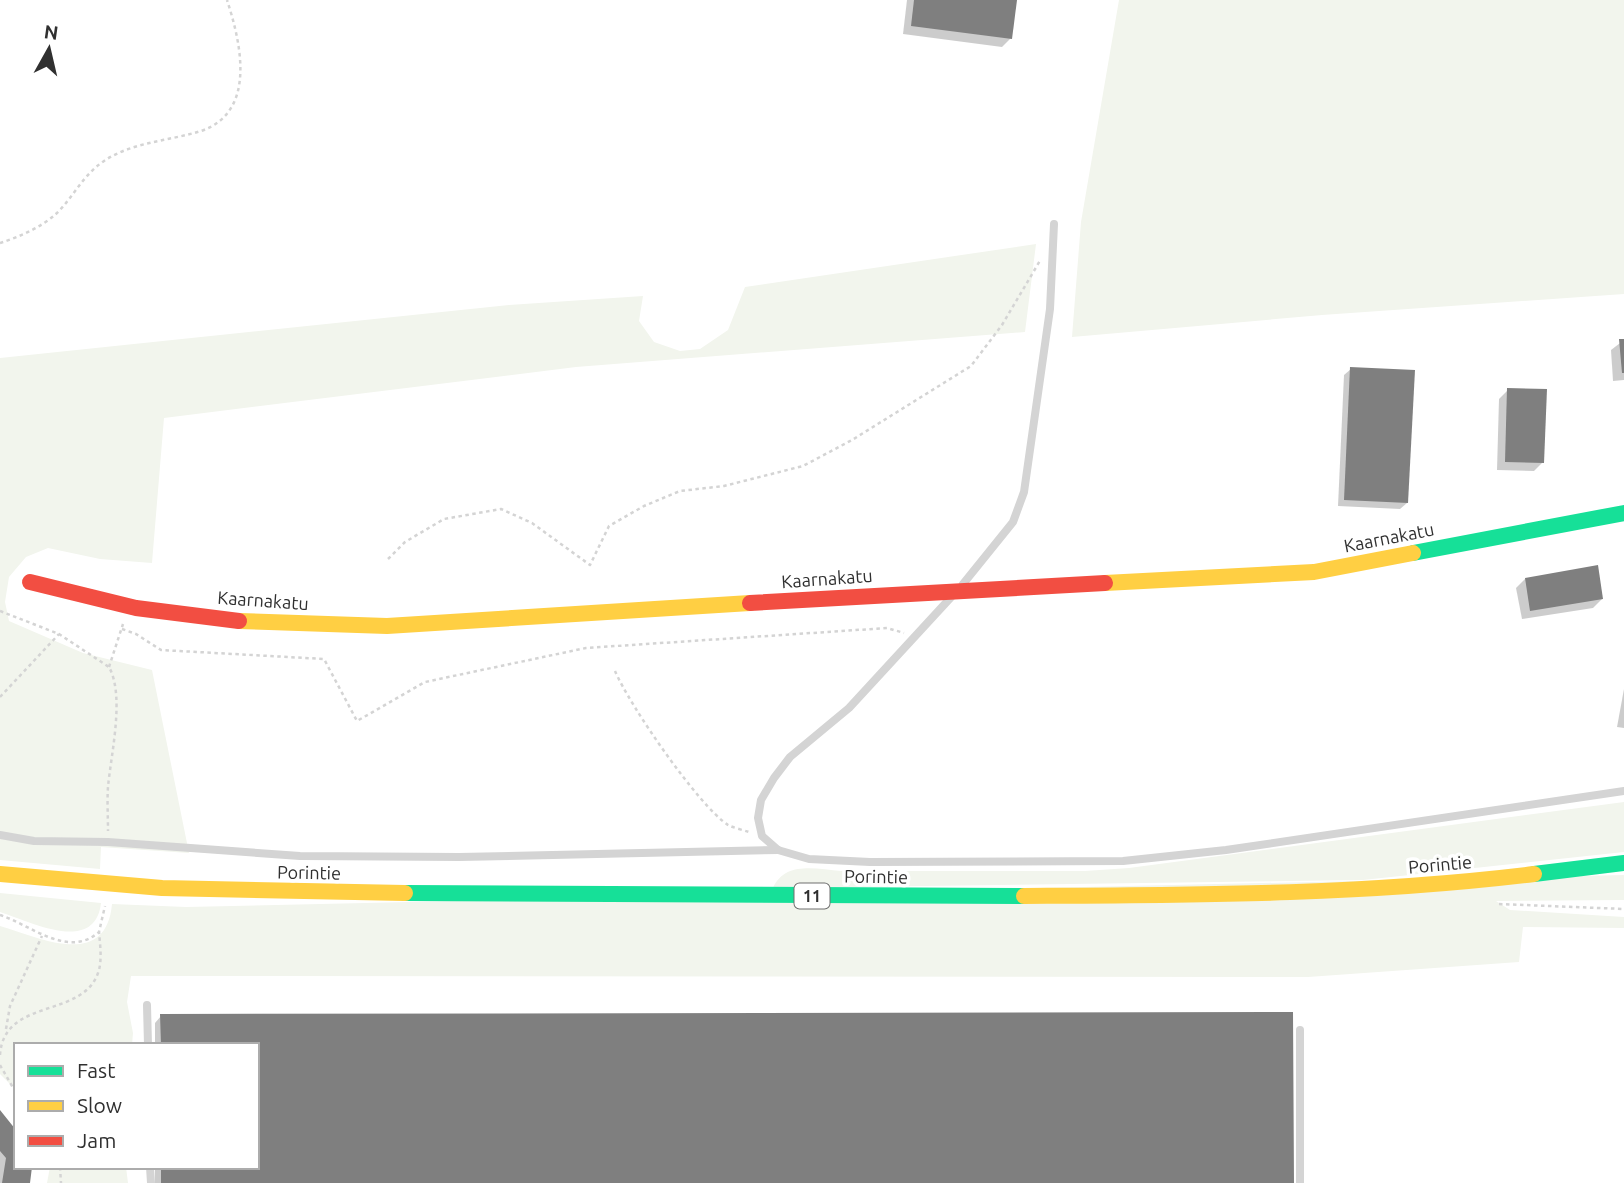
<svg xmlns="http://www.w3.org/2000/svg" width="1624" height="1183" font-family="Ubuntu,sans-serif">
	<style>
		.green { fill: #f2f5ed }
		.shadow { fill: #0003 }
		.building { fill: #7f7f7f }
		.lines { fill: none; stroke-linecap: round; stroke-linejoin: round }
		.path { stroke: #d4d4d4; stroke-width: 2.5; stroke-dasharray: 3.5 3.5; stroke-linecap: butt }
		.lane { stroke: #d4d4d4; stroke-width: 8 }
		.fast { stroke: #16e098; stroke-width: 16 }
		.slow { stroke: #ffcf43; stroke-width: 16 }
		.jam { stroke: #f24e42; stroke-width: 16 }
		.labels { text-anchor: middle; stroke-width: 7; stroke-linejoin: round; paint-order: stroke }
		.shield { fill: #fff; stroke: #6e6e6e; stroke-width: 2 }
		.shield-label { font-size: 16px; font-weight: bold; fill: #303030 }
		.street-label { font-size: 18px; fill: #303030; stroke: #fff }
	</style>
	<rect width="100%" height="100%" fill="#fff"/>
	<g class="green">
		<path d="M1119,0H1624V294L1322,315L1072,337L1081,222Z"/>
		<path d="M1036,244L1025,332L576,367L164,418L152,563L100,559L48,548L26,557L9,577L5,602L9,621L83,653L152,670L189,853L101,847L100,869L0,860V358L509,305L643,296L639,321L654,342L680,351L700,349L728,330L745,287Z"/>
		<path d="M1624,802V852L1363,880L773,888C785,861 816,869 841,871H1085L1129,868Z"/>
		<path d="M1624,875V900L1496,901L1510,910L1624,917V928L1523,927L1519,962L1308,977L131,976L127,1002L133,1033L132,1045H16V1090L0,1074V926C40,938 106,970 112,904L186,907Z"/>
		<path d="M0,893L101,903C95,955 31,922 0,912Z"/>
		<path d="M50,1167H126L128,1183H47Z"/>
	</g>
	<g class="shadow">
		<path d="M907,0H1016L1011,38L1002,47L903,34Z"/>
		<path d="M1624,340V380L1613,381L1611,350Z"/>
		<path d="M1351,369L1407,503L1400,509L1338,506L1344,375Z"/>
		<path d="M1508,390L1543,462L1534,471L1497,470L1499,399Z"/>
		<path d="M1525,579L1602,599L1593,608L1522,619L1516,588Z"/>
		<path d="M1624,689V728L1617,727Z"/>
		<path d="M161,1016L1292,1183H155V1167H257V1045H155V1023Z"/>
		<path d="M0,1113L16,1167L28,1183H0Z"/>
	</g>
	<g class="building">
		<path d="M914,0H1017L1012,39L911,26Z"/>
		<path d="M1619,339H1624V373H1622Z"/>
		<path d="M1350,367L1415,370L1408,503L1344,500Z"/>
		<path d="M1507,388L1547,389L1544,463L1505,462Z"/>
		<path d="M1598,565L1603,599L1530,611L1525,578Z"/>
		<path d="M1293,1012L1294,1183H161V1167H257V1045H161L160,1014Z"/>
		<path d="M0,1110L16,1130V1167H32L30,1183H2L6,1158L0,1151Z"/>
	</g>
	<g class="lines">
		<g class="path">
			<path d="M0,243C19,237 42,227 57,213C74,196 83,175 104,161C132,142 169,141 201,131C257,112 241,43 227,0"/>
			<path d="M388,559L405,542L444,519L501,509L532,523L590,565L609,526L644,506L680,491L724,486L803,466L852,440L971,366L1002,325L1041,259"/>
			<path d="M0,611L59,634L109,667C125,696 111,754 108,787C107,801 108,816 108,831"/>
			<path d="M122,629L136,634L161,650L324,659L357,721L425,682L586,648L887,628L904,633"/>
			<path d="M109,667L123,624"/>
			<path d="M615,671C630,706 698,805 728,825C734,828 743,830 749,832"/>
			<path d="M0,697L59,634"/>
			<path d="M1499,904L1624,909"/>
			<path d="M0,915C31,925 68,959 99,932L105,906"/>
			<path d="M6,1029L10,1006L42,936"/>
			<path d="M0,1055C4,996 85,1020 99,970C102,958 100,944 99,932"/>
			<path d="M0,1065L16,1093"/>
			<path d="M60,1167L61,1183"/>
		</g>
		<g class="lane">
			<path d="M963,584L1013,522L1024,492L1050,309L1054,224"/>
			<path d="M954,594L849,708L790,757L774,778L761,800L758,818L762,836L778,850L809,859L870,862L1123,861L1226,850L1624,791"/>
			<path d="M0,835L34,841L108,842L300,856L459,857L778,850"/>
			<path d="M147,1005L148,1045"/>
			<path d="M150,1167L151,1183"/>
			<path d="M1300,1183V1030"/>
		</g>
		<g class="fast">
			<path d="M1413,553L1624,513"/>
			<path d="M1534,874L1624,863"/>
			<path d="M405,893L1024,896"/>
		</g>
		<g class="slow">
			<path d="M1105,583L1314,572L1413,553"/>
			<path d="M239,621L387,626L750,603"/>
			<path d="M0,874L162,888L405,893"/>
			<path d="M1024,896C1196,895 1362,895 1534,874"/>
		</g>
		<g class="jam">
			<path d="M30,582L136,608L239,621"/>
			<path d="M750,603L1105,583"/>
		</g>
	</g>
	<g class="labels">
		<rect class="shield" x="794.5" y="883.5" width="35" height="25" rx="5"/>
		<g class="shield-label">
			<text x="812" y="902">11</text>
		</g>
		<g class="street-label">
			<text transform="translate(1389 538) rotate(-11)" y="6">Kaarnakatu</text>
			<text transform="translate(827 579) rotate(-4)" y="6">Kaarnakatu</text>
			<text transform="translate(263 601) rotate(4)" y="6">Kaarnakatu</text>
			<text transform="translate(1440 865) rotate(-5)" y="6">Porintie</text>
			<text transform="translate(309 873) rotate(1)" y="6">Porintie</text>
			<text transform="translate(876 877) rotate(1)" y="6">Porintie</text>
		</g>
	</g>
	<rect x="14" y="1043" width="245" height="126" fill="#ffffff" stroke="#acacac" stroke-width="2"/>
	<rect x="28" y="1066" width="35" height="10" fill="#16e098" stroke="#acacac" stroke-width="2"/>
	<text x="77" y="1078" font-size="21" fill="#303030">Fast</text>
	<rect x="28" y="1101" width="35" height="10" fill="#ffcf43" stroke="#acacac" stroke-width="2"/>
	<text x="77" y="1113" font-size="21" fill="#303030">Slow</text>
	<rect x="28" y="1136" width="35" height="10" fill="#f24e42" stroke="#acacac" stroke-width="2"/>
	<text x="77" y="1148" font-size="21" fill="#303030">Jam</text>
	<g transform="translate(49 49) rotate(8)" stroke="#ffffff" stroke-width="5" paint-order="stroke">
	<path d="M0-5L12 26L0 18L-12 26Z" fill="#303030"/>
	<text y="-10" font-size="19" font-weight="bold" text-anchor="middle" fill="#303030">N</text>
	</g>
</svg>
